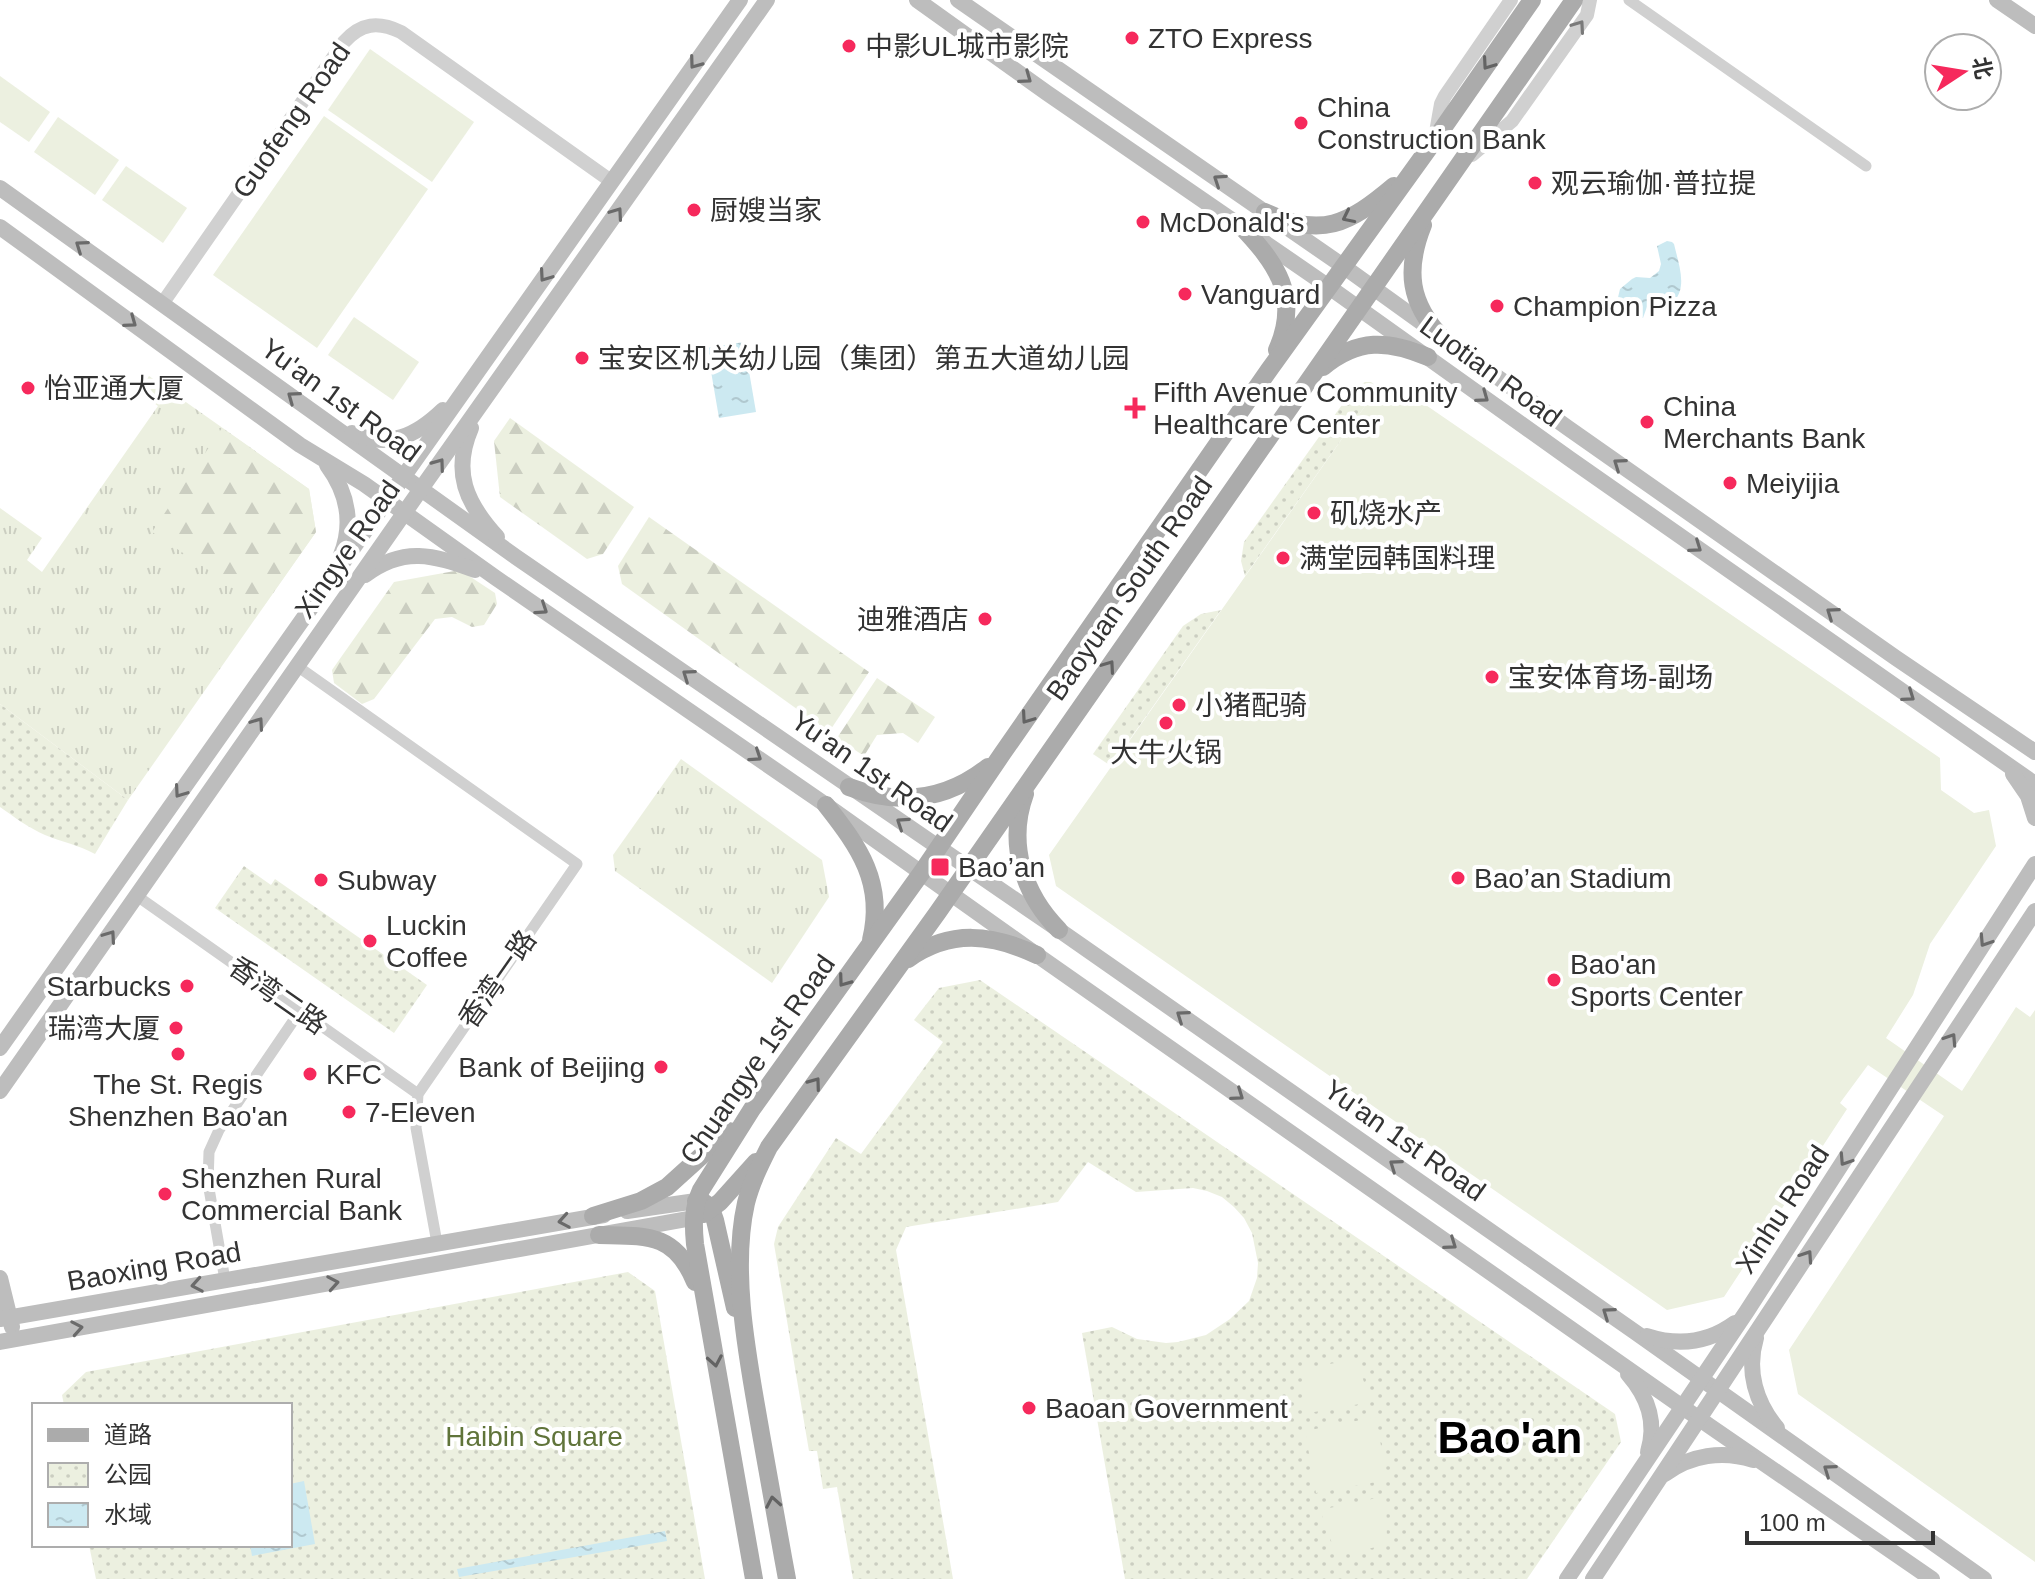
<svg xmlns="http://www.w3.org/2000/svg" width="2035" height="1579" font-family="Arial,'Noto Sans SC',sans-serif">
	<style>
		.grass { fill: url(#grass-tufts) }
		.forest { fill: url(#forest-firs) }
		.park { fill: url(#park-dots) }
		.pitch { fill: #ecf0e0 }
		.water { fill: url(#water-ripples) }
		.lines { fill: none; stroke-linecap: round; stroke-linejoin: round }
		.minor { stroke: #d0d0d0; stroke-width: 11 }
		.tertiary { stroke: #d0d0d0; stroke-width: 14 }
		.secondary { stroke: #bdbdbd; stroke-width: 16 }
		.primary { stroke: #ababab; stroke-width: 18 }
		.oneway { stroke: #7a7a7a }
		.oneway2 { stroke: #6a6a6a }
		.oneway3 { stroke: #636363 }
		.poi-dot { fill: #f6295c; stroke: #fff; stroke-width: 3 }
		.labels { text-anchor: middle; stroke-width: 8; stroke-linejoin: round; paint-order: stroke }
		.poi-label { font-size: 28px; fill: #333; stroke: #fff; text-anchor: start }
		.street-label { font-size: 28px; fill: #333; stroke: #fff }
		.park-label { font-size: 28px; fill: #60743a; stroke: #fff }
		.town-label { font-size: 44px; font-weight: bold; fill: #000; stroke: #fff }
	</style>
	<defs>
		<pattern id="grass-tufts" width="24" height="20" patternUnits="userSpaceOnUse" patternTransform="scale(2)"><rect width="24" height="20" fill="#ecf0e0"/><path d="M3 7l-1-3M5 7V3M7 7l1-3M15 17l-1-3M17 17v-4M19 17l1-3" fill="none" stroke="#cbcec1"/></pattern>
		<pattern id="forest-firs" width="22" height="20" patternUnits="userSpaceOnUse" patternTransform="scale(2)"><rect width="22" height="20" fill="#ecf0e0"/><path d="M5 1l3.5 6h-7zM16 11l3.5 6h-7z" fill="#cbcec1"/></pattern>
		<pattern id="park-dots" width="8" height="8" patternUnits="userSpaceOnUse" patternTransform="scale(2)"><rect width="8" height="8" fill="#ecf0e0"/><path d="M2 2h.1M6 6h.1" fill="none" stroke="#cbcec1" stroke-width="1.8" stroke-linecap="round"/></pattern>
		<pattern id="water-ripples" width="26" height="14" patternUnits="userSpaceOnUse" patternTransform="scale(2)"><rect width="26" height="14" fill="#cce9f1"/><path d="M2 4q2-2 4 0t4 0M15 11q2-2 4 0t4 0" fill="none" stroke="#b0c8cf"/></pattern>
	</defs>
	<rect width="100%" height="100%" fill="#fff"/>
	<g class="grass">
		<path d="M149,376L309,489L316,532L128,800L0,704V508L42,538L27,560L42,572L158,406L139,392Z"/>
		<path d="M681,759L822,860L829,897L772,983L615,871L613,855Z"/>
	</g>
	<g class="forest">
		<path d="M510,418L634,507L603,554L587,559L500,497L494,441Z"/>
		<path d="M222,428L309,489L316,532L263,607L152,532Z"/>
		<path d="M649,517L869,672L829,732L622,584L618,566Z"/>
		<path d="M460,570L495,593L497,604L484,625L472,627L452,617L435,619L374,699L362,704L334,683L332,670L394,582Z"/>
		<path d="M877,678L935,717L918,743L903,733L877,735L864,756L837,738Z"/>
	</g>
	<g class="park">
		<path d="M1365,382H1371L1375,385V392L1245,576L1241,561L1244,542L1354,388Z"/>
		<path d="M1221,610L1111,766L1093,754L1183,626L1201,614Z"/>
		<path d="M0,704L128,800L95,854C79,845 62,842 45,835C29,828 14,817 0,807Z"/>
		<path d="M244,866L271,885L275,879L427,985L394,1033L215,908Z"/>
		<path d="M980,980L1615,1414L1621,1442L1527,1579H1125L1082,1333L1112,1327L1137,1339L1166,1343L1178,1342L1206,1335L1230,1319L1249,1301L1257,1278L1258,1263L1252,1233L1244,1218L1234,1207L1222,1197L1207,1191L1193,1188L1136,1192L1088,1162L1058,1202L906,1227L896,1250L953,1579H853L837,1487L823,1489L817,1451H809L774,1244L778,1227L836,1138L861,1154L943,1042L914,1020L939,988Z"/>
		<path d="M628,1272L655,1291L705,1579H96L89,1545H290V1405H64L62,1395L86,1372Z"/>
	</g>
	<g class="pitch">
		<path d="M370,49L474,122L432,182L328,110Z"/>
		<path d="M0,76L50,112L29,142L0,122Z"/>
		<path d="M324,116L428,189L317,348L213,275Z"/>
		<path d="M58,117L119,160L95,195L34,152Z"/>
		<path d="M126,166L187,208L163,243L102,200Z"/>
		<path d="M354,317L419,362L393,400L328,355Z"/>
		<path d="M1401,388L1940,758L1941,790L1974,813L1989,810L1996,846L1930,944L1913,995L1886,1038L1962,1091L2016,1007L2030,1017L2035,1010V1562L1798,1394L1789,1350L1944,1116L1868,1065L1840,1103L1847,1109L1724,1297L1667,1310L1056,886L1049,855L1375,392Z"/>
		<path d="M1356,1359L1371,1402L1303,1414V1369Z"/>
		<path d="M1376,1417L1387,1480L1316,1493L1305,1431Z"/>
		<path d="M1386,1496L1387,1545L1336,1555L1320,1510Z"/>
	</g>
	<g class="water">
		<path d="M1667,241L1672,242L1674,244C1678,262 1688,287 1674,301L1661,299L1649,301L1643,318L1633,315L1616,314L1615,310L1620,289L1632,279L1636,277L1650,278L1659,271L1661,264L1657,246Z"/>
		<path d="M744,342L756,412L719,418L707,348Z"/>
		<path d="M304,1481L315,1544L252,1556L250,1545H290V1484Z"/>
		<path d="M665,1531L667,1541L459,1577L457,1569Z"/>
	</g>
	<g class="lines">
		<g class="minor">
			<path d="M1629,0L1866,166"/>
			<path d="M297,666L577,864L418,1094L416,1128L437,1243"/>
			<path d="M137,896L418,1094"/>
			<path d="M225,1280L208,1183L209,1152L219,1130L300,1011"/>
		</g>
		<g class="tertiary">
			<path d="M1435,138L1441,104L1445,96L1511,0"/>
			<path d="M1472,155L1512,121L1587,15L1590,0"/>
			<path d="M162,304L344,42C361,23 378,21 401,32L611,181"/>
		</g>
		<g class="secondary">
			<path d="M917,0L1047,93L1329,287L1570,459L2035,784"/>
			<path d="M958,0L1343,266L1568,428L1896,658L2035,752"/>
			<path d="M1997,0L2035,26"/>
			<path d="M0,188L516,557L1059,930L1635,1332L1984,1579"/>
			<path d="M0,227L300,445L364,484L496,578L826,805L1037,955L1711,1427L1932,1579"/>
			<path d="M471,428C452,472 466,503 497,537"/>
			<path d="M352,433C389,449 416,436 443,410"/>
			<path d="M327,465C347,492 354,522 341,555"/>
			<path d="M365,575C404,546 433,555 475,570"/>
			<path d="M2013,774L2028,796L2035,818"/>
			<path d="M0,1048L740,0"/>
			<path d="M0,1091L421,489L767,0"/>
			<path d="M627,1211L696,1201"/>
			<path d="M0,1278L12,1327"/>
			<path d="M0,1319L604,1215"/>
			<path d="M1647,1336C1678,1346 1708,1343 1735,1323"/>
			<path d="M1756,1338C1746,1371 1756,1403 1777,1428"/>
			<path d="M0,1342L693,1218"/>
			<path d="M1628,1374C1648,1397 1657,1422 1648,1452"/>
			<path d="M1665,1474C1690,1455 1723,1450 1753,1460"/>
			<path d="M1567,1579L1747,1311L2035,864"/>
			<path d="M1593,1579L2035,911"/>
		</g>
		<g class="primary">
			<path d="M1265,212C1321,239 1349,224 1394,186"/>
			<path d="M1240,225C1276,263 1301,296 1277,350"/>
			<path d="M1423,225C1405,270 1409,303 1443,339"/>
			<path d="M1323,367C1358,338 1388,340 1428,357"/>
			<path d="M849,787C899,806 945,801 988,767"/>
			<path d="M1025,794C1007,843 1023,894 1059,930"/>
			<path d="M826,805C859,847 885,883 871,940"/>
			<path d="M908,959C951,929 992,934 1037,955"/>
			<path d="M696,1201C708,1200 712,1211 715,1220L735,1308"/>
			<path d="M704,1214L720,1202L756,1162"/>
			<path d="M593,1216L641,1201L667,1187L729,1131"/>
			<path d="M599,1235C645,1236 675,1232 695,1282"/>
			<path d="M754,1579L695,1244C693,1224 693,1208 701,1190L752,1109L922,872L1002,754L1269,370L1434,141L1532,0"/>
			<path d="M787,1579C778,1531 770,1483 761,1434C749,1364 730,1274 746,1203C751,1183 760,1165 769,1147L938,912L1574,0"/>
		</g>
	</g>
	<defs><path id="oneway-chevron" d="M-2-3.5L2.5 0L-2 3.5" fill="none" stroke-width="1.6" stroke-linecap="round" stroke-linejoin="round" transform="scale(2)"/></defs>
	<use class="oneway" href="#oneway-chevron" transform="translate(1579 26) rotate(-55)"/>
	<g class="oneway2">
		<use href="#oneway-chevron" transform="translate(695 63) rotate(126)"/>
		<use href="#oneway-chevron" transform="translate(1026 78) rotate(36)"/>
		<use href="#oneway-chevron" transform="translate(1219 180) rotate(-146)"/>
		<use href="#oneway-chevron" transform="translate(617 213) rotate(-55)"/>
		<use href="#oneway-chevron" transform="translate(81 246) rotate(-145)"/>
		<use href="#oneway-chevron" transform="translate(545 276) rotate(125)"/>
		<use href="#oneway-chevron" transform="translate(131 322) rotate(36)"/>
		<use href="#oneway-chevron" transform="translate(293 397) rotate(-144)"/>
		<use href="#oneway-chevron" transform="translate(1483 397) rotate(36)"/>
		<use href="#oneway-chevron" transform="translate(439 464) rotate(-54)"/>
		<use href="#oneway-chevron" transform="translate(1619 464) rotate(-145)"/>
		<use href="#oneway-chevron" transform="translate(1696 547) rotate(35)"/>
		<use href="#oneway-chevron" transform="translate(542 609) rotate(34)"/>
		<use href="#oneway-chevron" transform="translate(1832 613) rotate(-145)"/>
		<use href="#oneway-chevron" transform="translate(688 675) rotate(-145)"/>
		<use href="#oneway-chevron" transform="translate(1909 696) rotate(35)"/>
		<use href="#oneway-chevron" transform="translate(258 723) rotate(-55)"/>
		<use href="#oneway-chevron" transform="translate(756 756) rotate(34)"/>
		<use href="#oneway-chevron" transform="translate(180 792) rotate(125)"/>
		<use href="#oneway-chevron" transform="translate(902 823) rotate(-146)"/>
		<use href="#oneway-chevron" transform="translate(110 936) rotate(-55)"/>
		<use href="#oneway-chevron" transform="translate(1985 941) rotate(123)"/>
		<use href="#oneway-chevron" transform="translate(1182 1016) rotate(-145)"/>
		<use href="#oneway-chevron" transform="translate(1951 1039) rotate(-57)"/>
		<use href="#oneway-chevron" transform="translate(1238 1095) rotate(35)"/>
		<use href="#oneway-chevron" transform="translate(1845 1160) rotate(123)"/>
		<use href="#oneway-chevron" transform="translate(1395 1165) rotate(-145)"/>
		<use href="#oneway-chevron" transform="translate(564 1221) rotate(170)"/>
		<use href="#oneway-chevron" transform="translate(1451 1244) rotate(35)"/>
		<use href="#oneway-chevron" transform="translate(1807 1256) rotate(-56)"/>
		<use href="#oneway-chevron" transform="translate(333 1283) rotate(-10)"/>
		<use href="#oneway-chevron" transform="translate(197 1285) rotate(170)"/>
		<use href="#oneway-chevron" transform="translate(1608 1313) rotate(-145)"/>
		<use href="#oneway-chevron" transform="translate(77 1328) rotate(-10)"/>
		<use href="#oneway-chevron" transform="translate(1829 1470) rotate(-145)"/>
	</g>
	<g class="oneway3">
		<use href="#oneway-chevron" transform="translate(1488 64) rotate(125)"/>
		<use href="#oneway-chevron" transform="translate(1348 217) rotate(154)"/>
		<use href="#oneway-chevron" transform="translate(1109 666) rotate(-55)"/>
		<use href="#oneway-chevron" transform="translate(1027 718) rotate(125)"/>
		<use href="#oneway-chevron" transform="translate(844 981) rotate(126)"/>
		<use href="#oneway-chevron" transform="translate(815 1083) rotate(-54)"/>
		<use href="#oneway-chevron" transform="translate(715 1361) rotate(80)"/>
		<use href="#oneway-chevron" transform="translate(773 1502) rotate(-100)"/>
	</g>
	<g class="poi-dot">
		<circle cx="1132" cy="38" r="8"/>
		<circle cx="849" cy="46" r="8"/>
		<circle cx="1301" cy="123" r="8"/>
		<circle cx="1535" cy="183" r="8"/>
		<circle cx="694" cy="210" r="8"/>
		<circle cx="1143" cy="222" r="8"/>
		<circle cx="1185" cy="294" r="8"/>
		<circle cx="1497" cy="306" r="8"/>
		<circle cx="582" cy="358" r="8"/>
		<circle cx="28" cy="388" r="8"/>
		<path d="M1131 396h8v8h8v8h-8v8h-8v-8h-8v-8h8z"/>
		<circle cx="1647" cy="422" r="8"/>
		<circle cx="1730" cy="483" r="8"/>
		<circle cx="1314" cy="513" r="8"/>
		<circle cx="1283" cy="558" r="8"/>
		<circle cx="985" cy="619" r="8"/>
		<circle cx="1492" cy="677" r="8"/>
		<circle cx="1179" cy="705" r="8"/>
		<circle cx="1166" cy="723" r="8"/>
		<rect x="930" y="857" width="20" height="20" rx="4"/>
		<circle cx="1458" cy="878" r="8"/>
		<circle cx="321" cy="880" r="8"/>
		<circle cx="370" cy="941" r="8"/>
		<circle cx="1554" cy="980" r="8"/>
		<circle cx="187" cy="986" r="8"/>
		<circle cx="176" cy="1028" r="8"/>
		<circle cx="178" cy="1054" r="8"/>
		<circle cx="661" cy="1067" r="8"/>
		<circle cx="310" cy="1074" r="8"/>
		<circle cx="349" cy="1112" r="8"/>
		<circle cx="165" cy="1194" r="8"/>
		<circle cx="1029" cy="1408" r="8"/>
	</g>
	<g class="labels">
		<g class="poi-label">
			<text x="1148" y="48">ZTO Express</text>
			<text x="865" y="56">中影UL城市影院</text>
			<text x="1317" y="117">China<tspan x="1317" dy="32">Construction Bank</tspan></text>
			<text x="1551" y="193">观云瑜伽·普拉提</text>
			<text x="710" y="220">厨嫂当家</text>
			<text x="1159" y="232">McDonald's</text>
			<text x="1201" y="304">Vanguard</text>
			<text x="1513" y="316">Champion Pizza</text>
			<text x="598" y="368">宝安区机关幼儿园（集团）第五大道幼儿园</text>
			<text x="44" y="398">怡亚通大厦</text>
			<text x="1153" y="402">Fifth Avenue Community<tspan x="1153" dy="32">Healthcare Center</tspan></text>
			<text x="1663" y="416">China<tspan x="1663" dy="32">Merchants Bank</tspan></text>
			<text x="1746" y="493">Meiyijia</text>
			<text x="1330" y="523">矶烧水产</text>
			<text x="1299" y="568">满堂园韩国料理</text>
			<text x="969" y="629" text-anchor="end">迪雅酒店</text>
			<text x="1508" y="687">宝安体育场-副场</text>
			<text x="1195" y="715">小猪配骑</text>
			<text x="1166" y="762" text-anchor="middle">大牛火锅</text>
			<text x="958" y="877">Bao’an</text>
			<text x="1474" y="888">Bao’an Stadium</text>
			<text x="337" y="890">Subway</text>
			<text x="386" y="935">Luckin<tspan x="386" dy="32">Coffee</tspan></text>
			<text x="1570" y="974">Bao'an<tspan x="1570" dy="32">Sports Center</tspan></text>
			<text x="171" y="996" text-anchor="end">Starbucks</text>
			<text x="160" y="1038" text-anchor="end">瑞湾大厦</text>
			<text x="645" y="1077" text-anchor="end">Bank of Beijing</text>
			<text x="326" y="1084">KFC</text>
			<text x="178" y="1094" text-anchor="middle">The St. Regis<tspan x="178" dy="32">Shenzhen Bao'an</tspan></text>
			<text x="365" y="1122">7-Eleven</text>
			<text x="181" y="1188">Shenzhen Rural<tspan x="181" dy="32">Commercial Bank</tspan></text>
			<text x="1045" y="1418">Baoan Government</text>
		</g>
		<g class="street-label">
			<text transform="translate(291 120) rotate(-55)" y="10">Guofeng Road</text>
			<text transform="translate(1491 371) rotate(36)" y="10">Luotian Road</text>
			<text transform="translate(341 400) rotate(36)" y="10">Yu'an 1st Road</text>
			<text transform="translate(347 549) rotate(-55)" y="10">Xingye Road</text>
			<text transform="translate(1129 588) rotate(-55)" y="10">Baoyuan South Road</text>
			<text transform="translate(872 771) rotate(35)" y="10">Yu'an 1st Road</text>
			<text transform="translate(497 979) rotate(-55)" y="10">香湾一路</text>
			<text transform="translate(278 995) rotate(35)" y="10">香湾二路</text>
			<text transform="translate(757 1059) rotate(-55)" y="10">Chuangye 1st Road</text>
			<text transform="translate(1405 1140) rotate(35)" y="10">Yu'an 1st Road</text>
			<text transform="translate(1782 1209) rotate(-57)" y="10">Xinhu Road</text>
			<text transform="translate(154 1266) rotate(-10)" y="10">Baoxing Road</text>
		</g>
		<g class="park-label">
			<text x="534" y="1446">Haibin Square</text>
		</g>
		<g class="town-label">
			<text x="1510" y="1453">Bao'an</text>
		</g>
	</g>
	<rect x="32" y="1403" width="260" height="144" fill="#ffffff" stroke="#adadad" stroke-width="2"/>
	<rect x="48" y="1429" width="40" height="12" fill="#ababab" stroke="#adadad" stroke-width="2"/>
	<text x="104" y="1443" font-size="24" fill="#333333">道路</text>
	<rect x="48" y="1463" width="40" height="24" fill="url(#park-dots)" stroke="#adadad" stroke-width="2"/>
	<text x="104" y="1483" font-size="24" fill="#333333">公园</text>
	<rect x="48" y="1503" width="40" height="24" fill="url(#water-ripples)" stroke="#adadad" stroke-width="2"/>
	<text x="104" y="1523" font-size="24" fill="#333333">水域</text>
	<g transform="translate(1963 72) rotate(78)"><circle r="38" fill="#ffffff" stroke="#adadad" stroke-width="2"/>
	<path d="M0-6L14 30L0 20L-14 30Z" fill="#f6295c"/>
	<text y="-12" font-size="22" font-weight="bold" text-anchor="middle" fill="#333333">北</text>
	</g>
	<path d="M1747 1531v12h186v-12" fill="none" stroke="#333333" stroke-width="4"/>
	<text x="1759" y="1531" font-size="24" fill="#333333" stroke="#ffffff" stroke-width="6" paint-order="stroke">100 m</text>
</svg>
